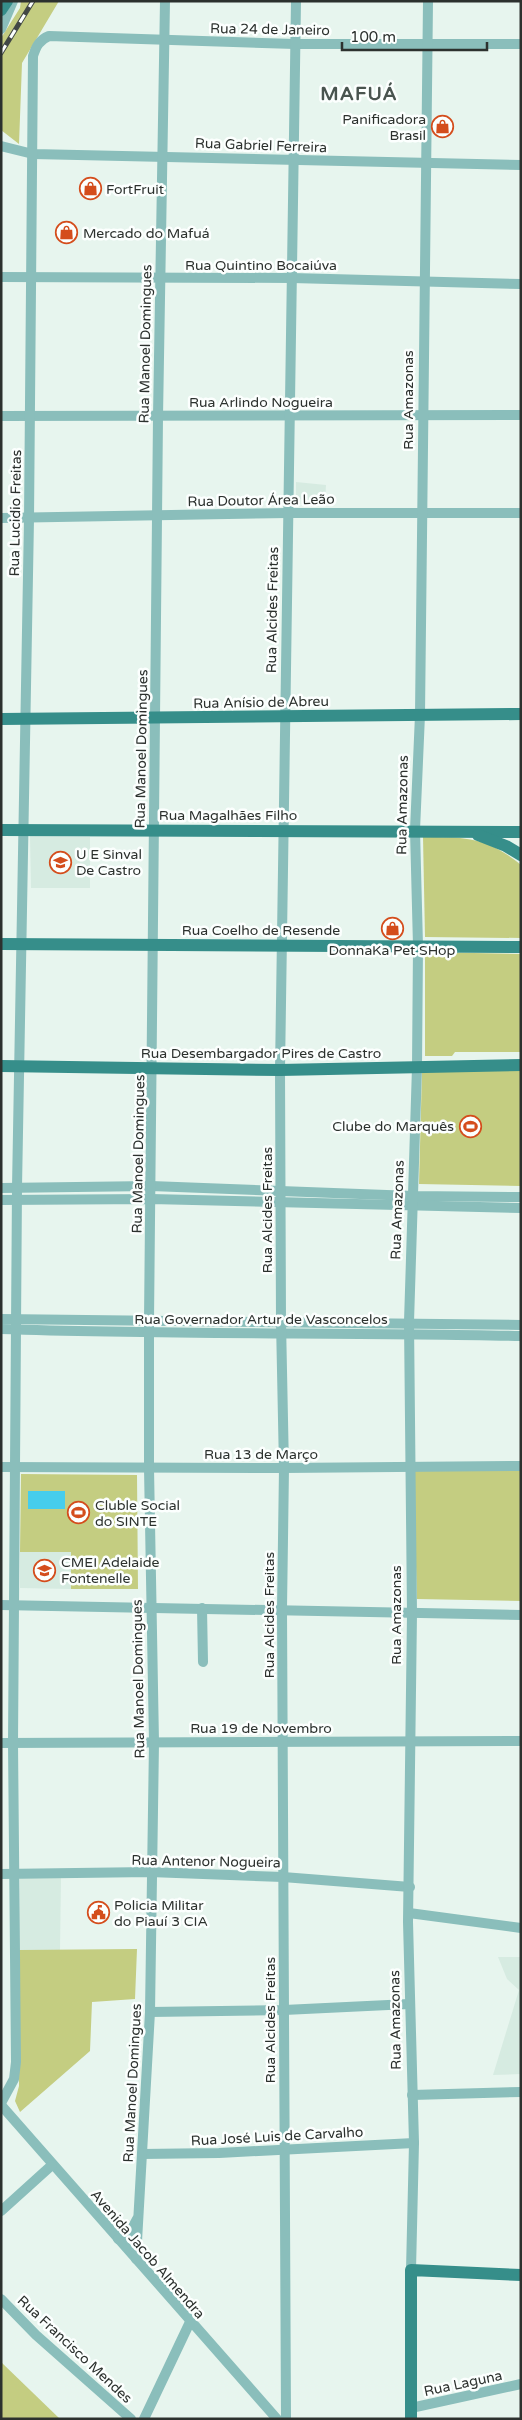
<svg xmlns="http://www.w3.org/2000/svg" width="522" height="2420" font-family="'Varela Round',sans-serif">
	<style>
		.built { fill: #d6ebe1 }
		.green { fill: #c4cd81 }
		.water { fill: #46cdec }
		.lines { fill: none; stroke-linecap: round; stroke-linejoin: round }
		.minor { stroke: #8abebb; stroke-width: 10 }
		.major { stroke: #368e8a; stroke-width: 12 }
		.rail-casing { stroke: #424845; stroke-width: 5 }
		.rail { stroke: #fcfffe; stroke-width: 3; stroke-dasharray: 9; stroke-linecap: butt }
		.labels { text-anchor: middle; stroke-width: 5; stroke-linejoin: round; paint-order: stroke }
		.street-label { font-size: 14px; fill: #2c312e; stroke: #fcfffe }
		.poi-label { font-size: 14px; fill: #2c312e; stroke: #fcfffe; text-anchor: start }
		.district-label { font-size: 19px; font-weight: bold; letter-spacing: 1px; fill: #49544f; stroke: #fcfffe }
	</style>
	<rect width="100%" height="100%" fill="#e7f5ee"/>
	<g class="built">
		<path d="M296,482L326,485L325,503L296,504Z"/>
		<path d="M30,836L90,837V888H31Z"/>
		<path d="M20,1552H71V1589L20,1588Z"/>
		<path d="M20,1877H61L60,1950H19Z"/>
		<path d="M498,1957H521V2074L493,2075L519,1990L507,1979Z"/>
	</g>
	<g class="green">
		<path d="M21,1H59L22,63L19,144L1,130V38L20,8Z"/>
		<path d="M423,837C466,837 487,837 521,865V938L425,937Z"/>
		<path d="M425,952L521,954V1052H455L452,1056H425Z"/>
		<path d="M521,1069V1186L419,1184L422,1071Z"/>
		<path d="M413,1471H521V1601L417,1599Z"/>
		<path d="M21,1474L137,1475L138,1589H71V1552H20Z"/>
		<path d="M137,1949L135,1999L92,2002L90,2051L20,2112L15,2101L19,2086V1950Z"/>
		<path d="M1,2362L60,2419H1Z"/>
	</g>
	<rect class="water" x="28" y="1491" width="37" height="18"/>
	<g class="lines">
		<g class="minor">
			<path d="M1,29L13,1"/>
			<path d="M1,146L33,154L521,165"/>
			<path d="M1,277L292,278L521,284"/>
			<path d="M1,416L521,415"/>
			<path d="M1,518L288,513H521"/>
			<path d="M1,1188L151,1186L413,1196L521,1197"/>
			<path d="M1,1200L151,1199L521,1208"/>
			<path d="M1,1319L521,1325"/>
			<path d="M1,1329C174,1335 348,1332 521,1336"/>
			<path d="M1,1467L284,1468L521,1466"/>
			<path d="M1,1605L521,1615"/>
			<path d="M202,1608L203,1662"/>
			<path d="M1,1743L521,1741"/>
			<path d="M1,1874L150,1872L283,1877L410,1887"/>
			<path d="M409,1913L521,1928"/>
			<path d="M150,2012L284,2010L409,2004"/>
			<path d="M412,2095L521,2092"/>
			<path d="M1,2103L14,2079L16,2062L13,1743L17,1188L29,519L33,56C36,47 39,40 49,36L295,44H521"/>
			<path d="M1,2105L277,2419"/>
			<path d="M142,2154L219,2153L414,2143"/>
			<path d="M1,2211L52,2165"/>
			<path d="M118,2239L129,2234L137,2219"/>
			<path d="M136,2259L150,2012L154,1742L149,1468V1321L158,417L165,1"/>
			<path d="M411,2270L414,2143L408,1922L412,1613L409,1322L417,1067L418,946L415,830L420,715L428,1"/>
			<path d="M1,2299L36,2335L131,2419"/>
			<path d="M411,2408L521,2384"/>
			<path d="M144,2419L190,2322"/>
			<path d="M286,2419L282,1609L284,1468L281,1322L280,1070L296,1"/>
		</g>
		<g class="major">
			<path d="M1,10L7,1"/>
			<path d="M1,719L521,714"/>
			<path d="M1,830L521,832"/>
			<path d="M478,835L506,846L521,855"/>
			<path d="M1,944L521,947"/>
			<path d="M1,1066L280,1070L521,1065"/>
			<path d="M411,2419V2270L521,2275"/>
		</g>
		<defs>
			<path id="rail" d="M1,53L33,1"/>
		</defs>
		<use href="#rail" class="rail-casing"/>
		<use href="#rail" class="rail"/>
	</g>
	<defs>
		<symbol id="shop-ring" viewBox="-11 -11 22 22"><circle r="9.5" fill="#fcfffe" stroke="#d44d1c" stroke-width="1.5"/><path d="M-5-2.5h2.3a2.7 3.5 0 0 1 5.4 0H5L5.5 6h-11ZM-1.5-2.5h3a1.5 2.3 0 0 0-3 0Z" fill="#d44d1c"/></symbol>
		<symbol id="school-ring" viewBox="-11 -11 22 22"><circle r="9.5" fill="#fcfffe" stroke="#d44d1c" stroke-width="1.5"/><path d="M0-5L7-2L0 1L-7-2ZM-4 1L0 2.5L4 1V4Q0 6-4 4Z" fill="#d44d1c"/></symbol>
		<symbol id="stadium-ring" viewBox="-11 -11 22 22"><circle r="9.5" fill="#fcfffe" stroke="#d44d1c" stroke-width="1.5"/><path d="M0-5a6.5 5 0 1 0 0 10a6.5 5 0 1 0 0-10ZM-3.5-1.8h7v3.6h-7Z" fill="#d44d1c"/></symbol>
		<symbol id="civic-ring" viewBox="-11 -11 22 22"><circle r="9.5" fill="#fcfffe" stroke="#d44d1c" stroke-width="1.5"/><path d="M-.6-6.5H3V-4.5H.6V-3L4-1V1h2V6H-6V1h2V-1L-.6-3ZM-1.2 2.5V6h2.4V2.5Z" fill="#d44d1c"/></symbol>
	</defs>
	<g fill-rule="evenodd">
		<use href="#shop-ring" x="430" y="114" width="25" height="25"/>
		<use href="#shop-ring" x="78" y="176" width="25" height="25"/>
		<use href="#shop-ring" x="54" y="220" width="25" height="25"/>
		<use href="#school-ring" x="48" y="850" width="25" height="25"/>
		<use href="#shop-ring" x="380" y="916" width="25" height="25"/>
		<use href="#stadium-ring" x="458" y="1114" width="25" height="25"/>
		<use href="#stadium-ring" x="66" y="1500" width="25" height="25"/>
		<use href="#school-ring" x="32" y="1558" width="25" height="25"/>
		<use href="#civic-ring" x="86" y="1900" width="25" height="25"/>
	</g>
	<g class="labels">
		<g class="street-label">
			<text transform="translate(270 29) rotate(1)" y="5">Rua 24 de Janeiro</text>
			<text transform="translate(261 145) rotate(2)" y="5">Rua Gabriel Ferreira</text>
			<text x="261" y="270">Rua Quintino Bocaiúva</text>
			<text transform="translate(145 344) rotate(-89)" y="5">Rua Manoel Domingues</text>
			<text transform="translate(408 400) rotate(-90)" y="5">Rua Amazonas</text>
			<text x="261" y="407">Rua Arlindo Nogueira</text>
			<text transform="translate(261 500) rotate(-1)" y="5">Rua Doutor Área Leão</text>
			<text transform="translate(15 513) rotate(-89)" y="5">Rua Lucidio Freitas</text>
			<text transform="translate(272 610) rotate(-89)" y="5">Rua Alcides Freitas</text>
			<text transform="translate(261 702) rotate(-1)" y="5">Rua Anísio de Abreu</text>
			<text transform="translate(141 749) rotate(-89)" y="5">Rua Manoel Domingues</text>
			<text transform="translate(402 805) rotate(-89)" y="5">Rua Amazonas</text>
			<text x="228" y="820">Rua Magalhães Filho</text>
			<text x="261" y="935">Rua Coelho de Resende</text>
			<text x="261" y="1058">Rua Desembargador Pires de Castro</text>
			<text transform="translate(138 1154) rotate(-89)" y="5">Rua Manoel Domingues</text>
			<text transform="translate(267 1210) rotate(-90)" y="5">Rua Alcides Freitas</text>
			<text transform="translate(397 1210) rotate(-88)" y="5">Rua Amazonas</text>
			<text x="261" y="1324">Rua Governador Artur de Vasconcelos</text>
			<text x="261" y="1459">Rua 13 de Março</text>
			<text transform="translate(269 1615) rotate(-90)" y="5">Rua Alcides Freitas</text>
			<text transform="translate(396 1615) rotate(-90)" y="5">Rua Amazonas</text>
			<text transform="translate(138 1679) rotate(-91)" y="5">Rua Manoel Domingues</text>
			<text x="261" y="1733">Rua 19 de Novembro</text>
			<text transform="translate(206 1861) rotate(1)" y="5">Rua Antenor Nogueira</text>
			<text transform="translate(270 2020) rotate(-90)" y="5">Rua Alcides Freitas</text>
			<text transform="translate(395 2020) rotate(-91)" y="5">Rua Amazonas</text>
			<text transform="translate(132 2083) rotate(-87)" y="5">Rua Manoel Domingues</text>
			<text transform="translate(277 2136) rotate(-3)" y="5">Rua José Luis de Carvalho</text>
			<text transform="translate(148 2254) rotate(49)" y="5">Avenida Jacob Almendra</text>
			<text transform="translate(75 2349) rotate(43)" y="5">Rua Francisco Mendes</text>
			<text transform="translate(463 2383) rotate(-12)" y="5">Rua Laguna</text>
		</g>
		<g class="poi-label">
			<text x="426" y="124" text-anchor="end">Panificadora<tspan x="426" dy="16">Brasil</tspan></text>
			<text x="106" y="194">FortFruit</text>
			<text x="83" y="238">Mercado do Mafuá</text>
			<text x="76" y="859">U E Sinval<tspan x="76" dy="16">De Castro</tspan></text>
			<text x="392" y="955" text-anchor="middle">DonnaKa Pet SHop</text>
			<text x="454" y="1131" text-anchor="end">Clube do Marquês</text>
			<text x="95" y="1510">Cluble Social<tspan x="95" dy="16">do SINTE</tspan></text>
			<text x="61" y="1567">CMEI Adelaide<tspan x="61" dy="16">Fontenelle</tspan></text>
			<text x="114" y="1910">Policia Militar<tspan x="114" dy="16">do Piauí 3 CIA</tspan></text>
		</g>
		<g class="district-label">
			<text x="359" y="100">MAFUÁ</text>
		</g>
	</g>
	<rect width="522" height="2420" fill="none" stroke="#2c312e" stroke-width="5"/>
	<path d="M342 42v8h145v-8" fill="none" stroke="#2c312e" stroke-width="2.5"/>
	<text x="350" y="42" font-size="15" fill="#2c312e" stroke="#fcfffe" stroke-width="4" paint-order="stroke">100 m</text>
</svg>
